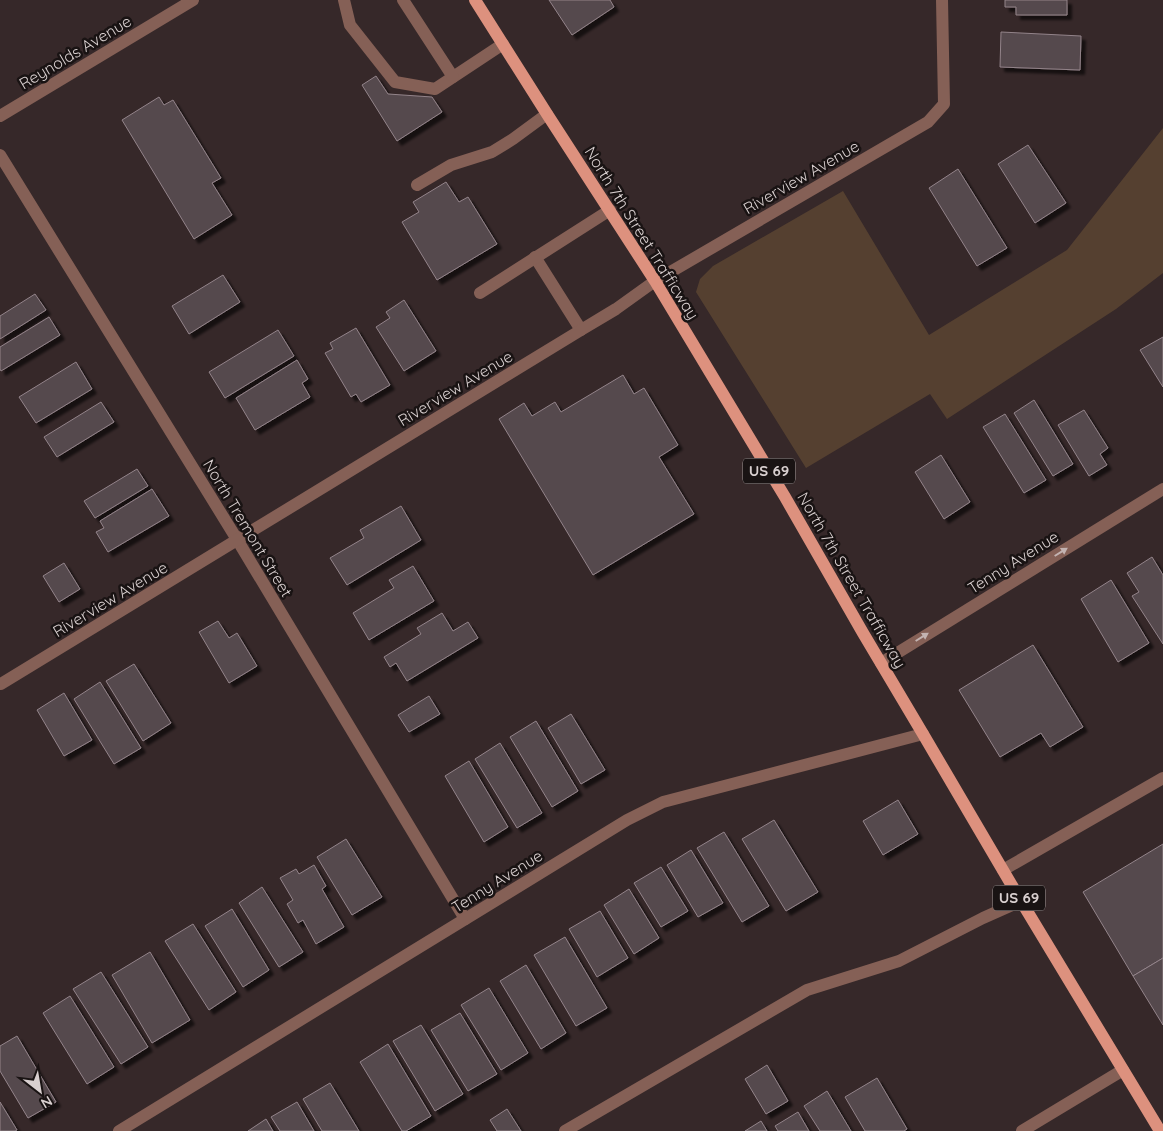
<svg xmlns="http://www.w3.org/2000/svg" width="1163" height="1131" font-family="Quicksand,sans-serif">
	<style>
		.green { fill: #554030 }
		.building { fill: #55484d; stroke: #93848a; filter: url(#shadow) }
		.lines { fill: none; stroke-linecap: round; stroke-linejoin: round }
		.minor { stroke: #856056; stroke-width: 12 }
		.major { stroke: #dd917e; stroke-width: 12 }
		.oneway { fill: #c3b3b1 }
		.labels { text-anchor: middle; stroke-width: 5; stroke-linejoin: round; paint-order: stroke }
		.shield { fill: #191313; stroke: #9f9797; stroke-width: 1 }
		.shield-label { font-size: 15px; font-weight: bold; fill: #d8cfcf }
		.street-label { font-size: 16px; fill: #d8cfcf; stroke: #191313 }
	</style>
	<defs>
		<filter id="shadow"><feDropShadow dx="4.5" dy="4.5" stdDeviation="1" flood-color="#0009"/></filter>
	</defs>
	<rect width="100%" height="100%" fill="#362829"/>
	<path class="green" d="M1163,128V273L1116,309L947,419L930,394L806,468L696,292L700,279L713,266L843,191L929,335L1067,250Z"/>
	<g class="building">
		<path d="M549,0H610L614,7L572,35Z"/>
		<path d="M1005,0H1067V15H1016V7H1005Z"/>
		<path d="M1001,32L1081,36L1080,70L1000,67Z"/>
		<path d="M376,76L388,94L432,97L442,112L397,141L362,85Z"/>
		<path d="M159,97L164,105L173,100L221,178L212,183L232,215L194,239L122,120Z"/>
		<path d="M1028,145L1066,203L1035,223L998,164Z"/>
		<path d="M958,169L1007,248L977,266L929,188Z"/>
		<path d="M446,182L459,202L468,197L497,244L437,280L402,222L419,212L413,202Z"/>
		<path d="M223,275L240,302L189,334L172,306Z"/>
		<path d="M35,294L46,310L0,339V316Z"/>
		<path d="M404,300L436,351L404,371L376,327L390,318L386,312Z"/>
		<path d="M49,317L60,335L1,371L0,369V347Z"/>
		<path d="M356,328L390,385L361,402L356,394L351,397L325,353L333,349L330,343Z"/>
		<path d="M278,330L294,356L225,398L209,372Z"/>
		<path d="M1163,337V387L1140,350Z"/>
		<path d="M297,360L308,379L302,383L310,397L255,430L236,398Z"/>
		<path d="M76,362L92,389L36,423L19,397Z"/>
		<path d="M623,375L634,394L644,388L678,445L659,457L694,514L593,575L499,419L524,403L532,416L555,402L561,412Z"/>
		<path d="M1034,400L1073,464L1053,476L1014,413Z"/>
		<path d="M101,402L114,422L57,457L44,437Z"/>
		<path d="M1084,410L1108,448L1100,454L1107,465L1089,476L1058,425Z"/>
		<path d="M1005,414L1046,480L1024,493L983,427Z"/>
		<path d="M941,455L970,502L944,519L915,472Z"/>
		<path d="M137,469L148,486L95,518L84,501Z"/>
		<path d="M152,489L169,516L108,552L96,532L104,528L100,521Z"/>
		<path d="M401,506L421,540L347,585L330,558L364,538L360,530Z"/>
		<path d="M1152,557L1163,575V644L1132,596L1139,592L1127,573Z"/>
		<path d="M64,563L80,589L59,602L43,576Z"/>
		<path d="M413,566L434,601L369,640L353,613L394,588L389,580Z"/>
		<path d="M1111,580L1149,643L1118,662L1081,599Z"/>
		<path d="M442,613L453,631L468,622L478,638L407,681L396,663L390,667L384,657L421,634L417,628Z"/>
		<path d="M218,621L229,638L237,633L257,666L229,683L199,632Z"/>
		<path d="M1033,645L1083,727L1050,747L1041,733L1000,757L959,690Z"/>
		<path d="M134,664L171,723L143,741L106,681Z"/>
		<path d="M100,682L141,748L114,764L74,699Z"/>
		<path d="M64,693L92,740L64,756L37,710Z"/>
		<path d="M429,696L440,714L409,732L398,715Z"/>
		<path d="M571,714L605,770L581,784L548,728Z"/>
		<path d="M536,721L578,791L552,807L510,737Z"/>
		<path d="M500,743L542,813L517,828L475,759Z"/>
		<path d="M469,761L508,827L484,842L445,776Z"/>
		<path d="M898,800L918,834L883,855L863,821Z"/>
		<path d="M774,820L818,892L786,911L742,839Z"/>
		<path d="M724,832L769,906L742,922L697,848Z"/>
		<path d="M346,839L382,897L352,915L317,857Z"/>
		<path d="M1163,844V958L1133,976L1083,892Z"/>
		<path d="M691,850L723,903L698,917L667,865Z"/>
		<path d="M314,865L326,886L322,889L344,927L316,944L303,920L298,923L287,904L293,900L280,878L296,869L299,874Z"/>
		<path d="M661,867L688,911L661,927L634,883Z"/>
		<path d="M262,887L303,952L279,967L239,903Z"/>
		<path d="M629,889L659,938L634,954L604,905Z"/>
		<path d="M232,909L269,970L243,987L205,926Z"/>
		<path d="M600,911L628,958L597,977L569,929Z"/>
		<path d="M193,924L236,992L209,1010L165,941Z"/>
		<path d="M565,937L607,1008L576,1026L534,955Z"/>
		<path d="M150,952L190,1020L152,1043L112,975Z"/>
		<path d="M1163,958V1025L1133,976Z"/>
		<path d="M526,965L566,1033L541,1049L500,981Z"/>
		<path d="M101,972L148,1047L121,1064L73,989Z"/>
		<path d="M489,988L528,1053L501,1070L461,1005Z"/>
		<path d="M70,996L114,1067L87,1084L43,1013Z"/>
		<path d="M460,1013L497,1074L468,1091L431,1030Z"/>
		<path d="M421,1025L463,1094L435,1111L393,1041Z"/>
		<path d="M17,1036L56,1102L28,1118L0,1071V1046Z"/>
		<path d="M388,1044L431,1116L406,1131H402L360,1062Z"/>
		<path d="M767,1065L788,1101L766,1114L745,1079Z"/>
		<path d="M877,1078L907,1129L904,1131H865L845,1097Z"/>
		<path d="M330,1083L359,1131H322L303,1099Z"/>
		<path d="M827,1091L851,1131H820L804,1106Z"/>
		<path d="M0,1102L17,1130L15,1131H0Z"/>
		<path d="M297,1102L314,1131H280L271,1117Z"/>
		<path d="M507,1109L521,1131H497L490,1120Z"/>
		<path d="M798,1112L809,1131H778L775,1126Z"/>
		<path d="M266,1119L273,1131H248Z"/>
		<path d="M761,1121L767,1131H745Z"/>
	</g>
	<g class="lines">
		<g class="minor">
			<path d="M344,0L350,25L395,82L435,89L503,44"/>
			<path d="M403,0L453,77"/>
			<path d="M0,116L193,0"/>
			<path d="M0,155L238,541L465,919"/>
			<path d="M417,185L451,165L492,152L513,139L547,114"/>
			<path d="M535,257L581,330"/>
			<path d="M480,293L610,210"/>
			<path d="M881,663L1163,489"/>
			<path d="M1,684L581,330L616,309L655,281L928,122L944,104L942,0"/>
			<path d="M1003,870L1163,778"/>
			<path d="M119,1131L627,820L663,802L923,734"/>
			<path d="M565,1131L807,990L899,961L983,918L1021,901"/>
			<path d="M1022,1131L1123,1070"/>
		</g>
		<path class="major" d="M475,0L547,114L655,281L785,497L863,633L923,734L1021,901L1160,1131"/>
	</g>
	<defs><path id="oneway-solid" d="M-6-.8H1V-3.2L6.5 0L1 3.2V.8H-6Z" transform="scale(1.25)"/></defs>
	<g class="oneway">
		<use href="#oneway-solid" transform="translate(1061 552) rotate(-32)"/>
		<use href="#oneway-solid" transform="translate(922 637) rotate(-32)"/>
	</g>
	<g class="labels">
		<g class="shield">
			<rect x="743" y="458.5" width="52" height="25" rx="4"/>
			<rect x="993" y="885.5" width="52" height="25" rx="4"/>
		</g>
		<g class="shield-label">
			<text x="769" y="476">US 69</text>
			<text x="1019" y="903">US 69</text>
		</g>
		<g class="street-label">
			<text transform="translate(75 52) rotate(-31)" y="6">Reynolds Avenue</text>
			<text transform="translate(801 177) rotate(-30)" y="6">Riverview Avenue</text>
			<text transform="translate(642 233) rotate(58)" y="6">North 7th Street Trafficway</text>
			<text transform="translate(455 388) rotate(-31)" y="6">Riverview Avenue</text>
			<text transform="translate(248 528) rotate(59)" y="6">North Tremont Street</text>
			<text transform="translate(1013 562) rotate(-32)" y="6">Tenny Avenue</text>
			<text transform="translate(852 580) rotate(60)" y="6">North 7th Street Trafficway</text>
			<text transform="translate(110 599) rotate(-31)" y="6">Riverview Avenue</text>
			<text transform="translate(497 881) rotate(-32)" y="6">Tenny Avenue</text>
		</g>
	</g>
	<g transform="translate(40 1091) rotate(149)" stroke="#191313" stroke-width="4" paint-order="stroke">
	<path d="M0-4L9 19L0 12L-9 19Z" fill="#d8cfcf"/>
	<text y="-8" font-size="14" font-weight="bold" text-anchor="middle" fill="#d8cfcf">N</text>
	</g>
</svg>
